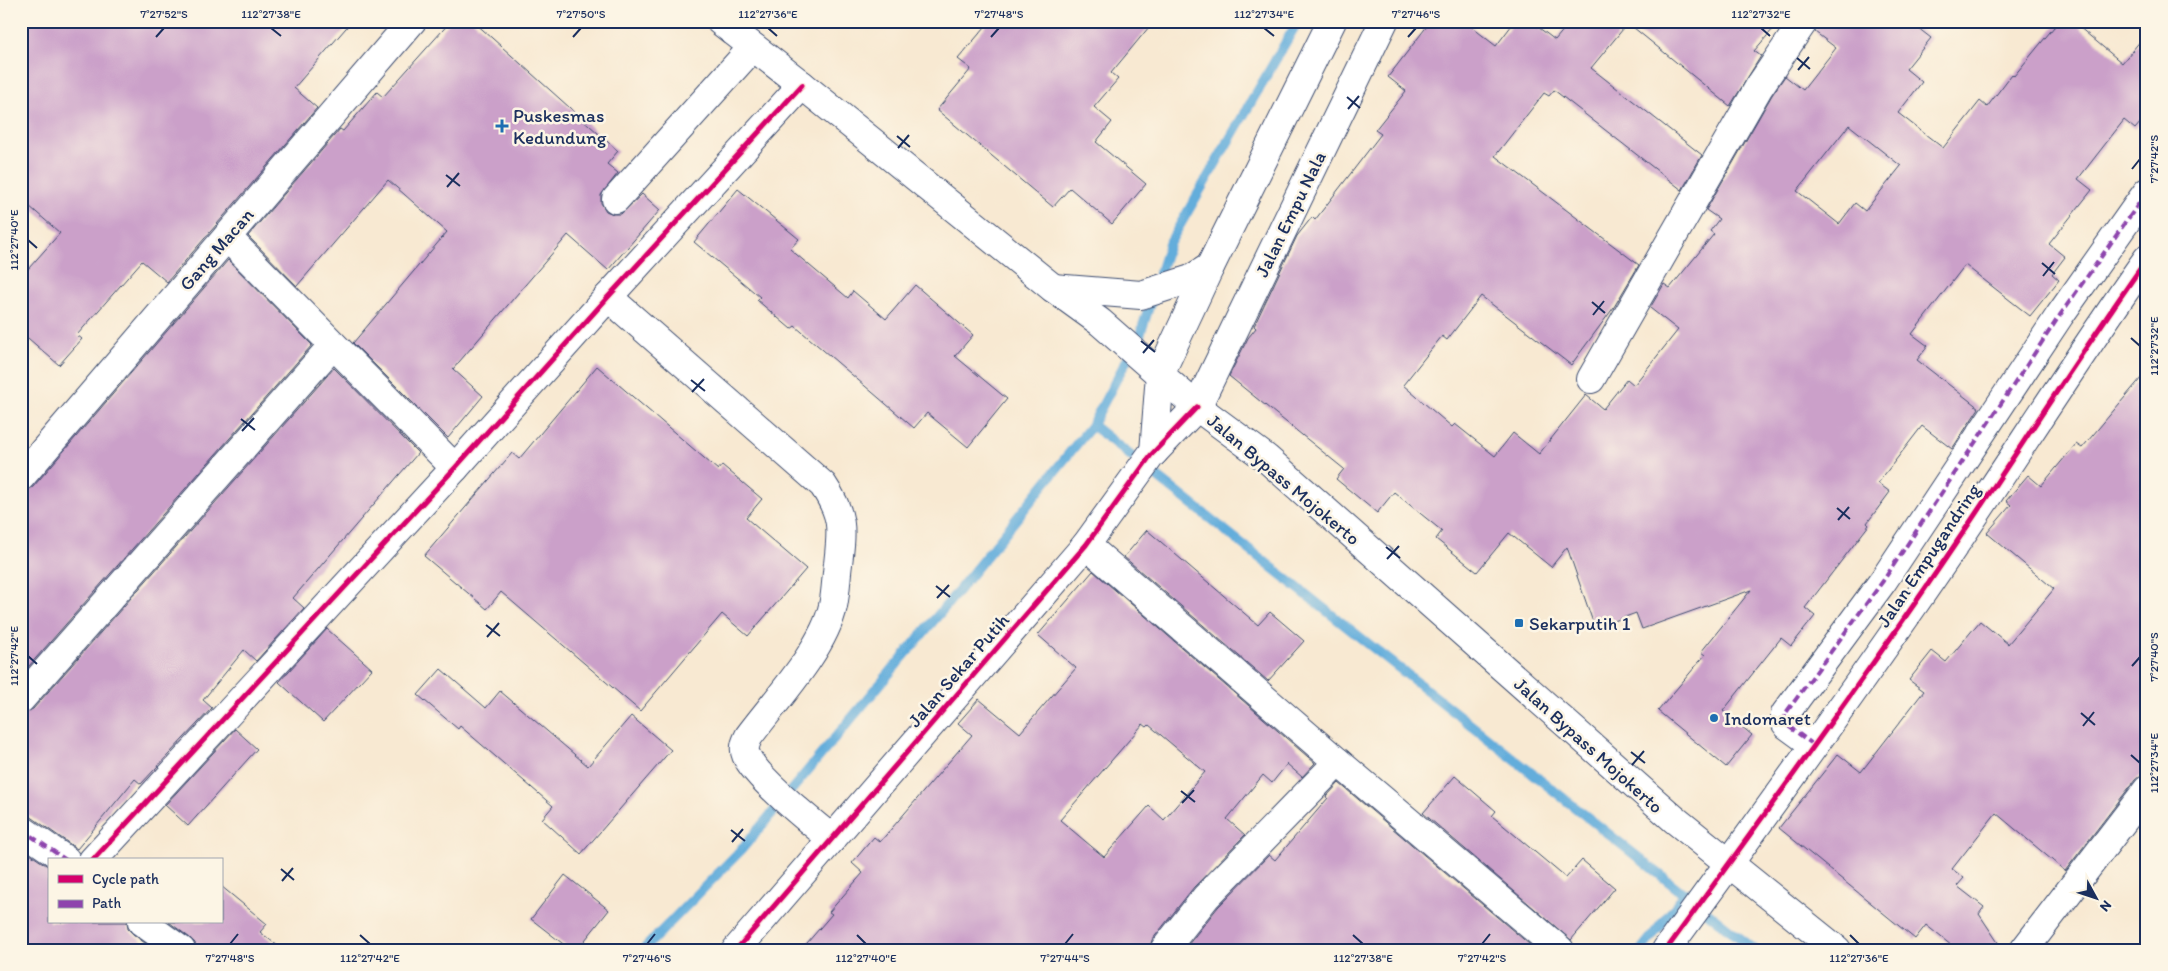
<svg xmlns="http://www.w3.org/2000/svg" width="2168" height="971" font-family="Itim,sans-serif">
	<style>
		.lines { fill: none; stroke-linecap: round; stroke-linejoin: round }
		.stream { stroke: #63addb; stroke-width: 10 }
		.building { fill: #cba0c9; fill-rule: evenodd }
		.minor-casing { stroke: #3c4b6f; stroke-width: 30 }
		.major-casing { stroke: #3c4b6f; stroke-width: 30 }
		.highway-casing { stroke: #3c4b6f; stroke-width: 30 }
		.minor { stroke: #fff; stroke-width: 28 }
		.major { stroke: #fff; stroke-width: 28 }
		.highway { stroke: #fff; stroke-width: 28 }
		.quiet { stroke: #8e44ad; stroke-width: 4; stroke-dasharray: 8 4; stroke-linecap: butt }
		.cycleway-casing { stroke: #fcf5e5; stroke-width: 8 }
		.cycleway { stroke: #d6006c; stroke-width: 5 }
		.ticks { fill: none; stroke: #1b2f5e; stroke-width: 2 }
		.poi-dot { fill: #1f6fb2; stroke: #fcf5e5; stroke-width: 2 }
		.labels { text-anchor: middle; stroke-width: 5; stroke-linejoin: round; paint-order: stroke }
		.poi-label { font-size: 19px; fill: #1b2f5e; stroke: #fcf5e5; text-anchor: start }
		.street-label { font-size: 19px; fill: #1b2f5e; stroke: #fcf5e5 }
		.neatline { fill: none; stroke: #1b2f5e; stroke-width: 2 }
		.ticks-label { font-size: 12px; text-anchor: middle; fill: #1b2f5e }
	</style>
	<rect width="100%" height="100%" fill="#fcf5e5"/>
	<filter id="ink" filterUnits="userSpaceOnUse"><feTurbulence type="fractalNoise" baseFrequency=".02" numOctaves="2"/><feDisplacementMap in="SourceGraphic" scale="10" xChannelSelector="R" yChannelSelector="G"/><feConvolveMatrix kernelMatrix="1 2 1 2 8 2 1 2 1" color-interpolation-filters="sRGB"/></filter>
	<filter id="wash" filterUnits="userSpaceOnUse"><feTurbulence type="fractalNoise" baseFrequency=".0096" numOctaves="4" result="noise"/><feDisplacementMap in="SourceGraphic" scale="20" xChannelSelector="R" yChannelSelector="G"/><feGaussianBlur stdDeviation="1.12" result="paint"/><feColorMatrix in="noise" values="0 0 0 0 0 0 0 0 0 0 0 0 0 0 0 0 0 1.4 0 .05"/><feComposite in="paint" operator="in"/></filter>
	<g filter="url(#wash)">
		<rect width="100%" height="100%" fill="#f8e9d2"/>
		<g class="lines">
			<g class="stream">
				<path d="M1092,425L1755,950"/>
				<path d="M643,950L741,850L950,601L1092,425L1140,335L1169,244L1298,21"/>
				<path d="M1641,950L1686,893"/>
			</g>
		</g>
		<g id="blocks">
			<g class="building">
				<path d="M21,21H352L294,88L317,108L167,282L142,261L77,335L82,339L59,365L21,332V277L60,233L21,199Z"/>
				<path d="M451,21H473L618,151L607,164L618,173L601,195V203L606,211L613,214H621L642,194L660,210L608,270L568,235L453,369L483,396L448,438L353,343L447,232L388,180L297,286L248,236L340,129L343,131L377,92L383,97Z"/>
				<path d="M990,21H1154L1111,73L1118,79L1094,107L1112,122L1096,142L1146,184L1112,224L1070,188L1053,207L937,110L971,69L958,59Z"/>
				<path d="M1431,21H1464L1496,46L1515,21H1530L1555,40L1571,21H1780L1754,51L1761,56L1730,106L1628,23L1591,68L1702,155L1682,190L1554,90L1549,96L1544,93L1495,156L1639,265L1614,307L1571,365L1481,296L1447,340L1442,336L1403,385L1452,427L1455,424L1495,456L1513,433L1539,454L1586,395L1603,409L1627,379L1634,385L1678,330L1650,308L1664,284L1670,288L1714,234L1710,231L1719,219L1706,210L1772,95L1785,76L1803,90L1836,48L1815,32L1819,21H1909L1931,38L1906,69L1922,82L1898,113L1943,148L1980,101L1987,107L2012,74L2014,76L2059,21H2072L2122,63L2147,33V115L2135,129L2124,120L2078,179L2092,190L2049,244L2065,257L2052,274L2059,280L2030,316L1965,265L1912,334L1928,346L1917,360L1979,408L1952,449L1922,426L1878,483L1890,492L1867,523L1869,525L1805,608L1815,616L1791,646L1781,638L1723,711L1752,735L1726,767L1658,711L1705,655L1701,652L1751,590L1642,629L1636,613L1595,628L1567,547L1551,567L1509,533L1477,572L1436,539L1442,531L1394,492L1377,513L1336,479L1344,469L1229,376L1248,338L1256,328L1254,326L1297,236L1312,217L1315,220L1381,134L1375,130L1406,91L1388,77ZM1849,125L1901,166L1865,211L1855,203L1839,224L1797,191Z"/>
				<path d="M738,189L799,239L790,249L848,298L853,291L886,319L915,285L973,335L955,356L1007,399L968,447L927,413L914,428L795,326L791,329L757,300L760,297L694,242Z"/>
				<path d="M228,260L312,345L21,675V494L33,487Z"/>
				<path d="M597,366L718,470L722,465L762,499L746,518L806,569L748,636L722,614L640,711L501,592L487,609L424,556L512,453L519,459Z"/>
				<path d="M334,368L418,453L293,598L304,608L256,661L244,650L203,700L212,708L141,784L135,779L77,849L30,816L21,814V714L33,709Z"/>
				<path d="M2147,371V770L2135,780L2065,871L1996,813L1952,869L1964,878L1957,886L1984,907L1979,914L2003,950H1957L1926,925L1915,939L1779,828L1838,754L1861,772L1924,691L1909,680L1932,651L1946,662L1980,621L2008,644L2054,589L1987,533L2011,505L2006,501L2028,475L2041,486L2076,444L2082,448Z"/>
				<path d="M1147,530L1258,625L1270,612L1304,641L1268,681L1124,557Z"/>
				<path d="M1093,571L1315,763L1302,777L1287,764L1272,783L1263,775L1227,819L1245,835L1194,887L1152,940L1149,950H801L832,914L829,912L863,873L852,863L874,837L880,842L972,735L958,723L979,699L1020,733L1076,668L1038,635ZM1143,724L1147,727L1149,725L1205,772L1164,820L1149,806L1104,857L1060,820Z"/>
				<path d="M327,629L372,669L323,722L279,682Z"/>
				<path d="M441,669L486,708L500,691L588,766L631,716L671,750L581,854L542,819L553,806L460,726L458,729L418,695Z"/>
				<path d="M235,729L257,749L188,826L165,805Z"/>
				<path d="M1455,776L1496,811L1492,816L1566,878L1582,860L1615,888L1571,940L1423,813Z"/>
				<path d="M1339,783L1536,950H1184L1218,907L1269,855L1275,860L1328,798L1326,797Z"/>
				<path d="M21,848L49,867V922H127L128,929L133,934L154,950H21Z"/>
				<path d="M565,875L609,910L577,950H571L531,919Z"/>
				<path d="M221,886L267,924L260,932L283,950H196L195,943L190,938L169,922H221Z"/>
			</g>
		</g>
	</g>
	<g filter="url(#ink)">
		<use href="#blocks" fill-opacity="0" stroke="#3c4b6f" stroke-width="1"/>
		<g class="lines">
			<defs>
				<g id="minor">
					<path d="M616,199L753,47"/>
					<path d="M227,237L455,468"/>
					<path d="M608,297L823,485C844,516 842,529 838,564C836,578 836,592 833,606C824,649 775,701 749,736C746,742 743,748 746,755C755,777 811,822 832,839"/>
					<path d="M1591,379L1759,87L1804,21"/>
					<path d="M1154,452L1160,374"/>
					<path d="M21,477L412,21"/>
					<path d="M1086,545L1338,762L1560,950"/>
					<path d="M21,699L333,345"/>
					<path d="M1814,745L1788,726L1785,722V714L1883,581L2060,315L2147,192"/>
					<path d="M21,829L66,860"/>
					<path d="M93,860L455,468L608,297L802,85"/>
					<path d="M142,922L181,950"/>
					<path d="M736,950L1086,545L1151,455L1197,407"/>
					<path d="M1164,950L1206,897L1338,762"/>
					<path d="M1666,950C1750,835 1834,720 1915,603C1994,490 2067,372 2147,259"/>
					<path d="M2024,950L2147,790"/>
				</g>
				<g id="major">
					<path d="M1053,288L1141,295L1191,279L1210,267"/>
					<path d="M1160,374L1210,267L1332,21"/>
					<path d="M1197,407L1384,21"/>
				</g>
				<path id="highway" d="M720,21L802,85L1053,288L1100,322L1197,407L1266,458L1674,819L1837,950"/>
			</defs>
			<use href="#minor" class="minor-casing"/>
			<use href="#major" class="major-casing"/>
			<use href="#highway" class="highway-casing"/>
			<use href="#minor" class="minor"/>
			<use href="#major" class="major"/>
			<use href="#highway" class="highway"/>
			<g class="quiet">
				<path d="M1814,745L1788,726L1785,722V714L1883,581L2060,315L2147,192"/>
				<path d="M21,829L66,860"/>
			</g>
			<defs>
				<g id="cycleway">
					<path d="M93,860L455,468L608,297L802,85"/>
					<path d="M736,950L1086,545L1151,455L1197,407"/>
					<path d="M1666,950C1750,835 1834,720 1915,603C1994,490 2067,372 2147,259"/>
				</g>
			</defs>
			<use href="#cycleway" class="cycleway-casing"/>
			<use href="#cycleway" class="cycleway"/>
		</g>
	</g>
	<path class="ticks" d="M271,28L281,36M768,28L777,36M1264,28L1274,36M1761,28L1770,36M156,37L164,28M573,37L581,28M991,37L999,28M1408,37L1416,28M1797,58L1810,69M1798,70L1809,57M1347,97L1360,108M1348,109L1359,96M897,136L910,147M898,148L909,135M2132,169L2140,159M446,175L460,186M447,187L459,173M28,240L37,248M2042,263L2055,274M2043,276L2054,262M1592,302L1605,313M1593,315L1604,301M2131,338L2140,346M1141,341L1155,352M1143,353L1154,340M691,380L705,391M692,392L704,379M241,419L255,430M242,431L254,418M1837,508L1850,519M1838,520L1849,507M1386,547L1400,558M1387,559L1399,546M936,586L950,597M937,598L949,585M486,625L500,636M487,637L499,623M28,656L37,664M2132,666L2140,657M2081,713L2095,725M2083,726L2094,712M1631,752L1645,763M2131,755L2140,763M1632,765L1644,751M1181,791L1195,802M1182,803L1194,790M731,830L745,841M732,842L743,829M281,869L294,880M282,881L293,868M360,935L370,944M857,935L866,944M1353,935L1363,944M1850,935L1859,944M230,944L238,934M647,944L655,934M1065,944L1073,934M1482,944L1490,934"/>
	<g class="poi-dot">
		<path d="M499.5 118.5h5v5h5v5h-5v5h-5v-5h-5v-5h5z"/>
		<rect x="1514" y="618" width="10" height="10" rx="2.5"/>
		<circle cx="1714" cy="718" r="5"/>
	</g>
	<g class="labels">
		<g class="poi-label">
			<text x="513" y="122">Puskesmas<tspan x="513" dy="22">Kedundung</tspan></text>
			<text x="1529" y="630">Sekarputih 1</text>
			<text x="1724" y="725">Indomaret</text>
		</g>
		<g class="street-label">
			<text transform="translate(1290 214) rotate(-64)" y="7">Jalan Empu Nala</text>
			<text transform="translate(216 249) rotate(-49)" y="7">Gang Macan</text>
			<text transform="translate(1284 479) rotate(40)" y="7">Jalan Bypass Mojokerto</text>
			<text transform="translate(1928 555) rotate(-56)" y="7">Jalan Empugandring</text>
			<text transform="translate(958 670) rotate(-49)" y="7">Jalan Sekar Putih</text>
			<text transform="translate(1589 745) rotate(42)" y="7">Jalan Bypass Mojokerto</text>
		</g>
	</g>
	<rect width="2168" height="971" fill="none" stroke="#fcf5e5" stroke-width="55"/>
	<rect x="48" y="858" width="175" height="65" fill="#fcf5e5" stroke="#a2a6af"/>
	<rect x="58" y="875" width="25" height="8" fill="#d6006c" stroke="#a2a6af"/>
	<text x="92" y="884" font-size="15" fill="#1b2f5e">Cycle path</text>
	<rect x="58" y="900" width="25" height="8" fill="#8e44ad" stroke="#a2a6af"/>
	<text x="92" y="908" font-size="15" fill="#1b2f5e">Path</text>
	<g transform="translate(2096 898) rotate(130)" stroke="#fcf5e5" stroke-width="4" paint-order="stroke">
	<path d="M0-4L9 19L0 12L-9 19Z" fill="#1b2f5e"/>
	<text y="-8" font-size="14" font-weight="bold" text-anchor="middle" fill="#1b2f5e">N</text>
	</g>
	<rect x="28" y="28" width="2112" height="916" class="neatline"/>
	<g class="ticks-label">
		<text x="164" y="18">7°27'52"S</text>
		<text x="271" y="18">112°27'38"E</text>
		<text x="581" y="18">7°27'50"S</text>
		<text x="768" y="18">112°27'36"E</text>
		<text x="999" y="18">7°27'48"S</text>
		<text x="1264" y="18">112°27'34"E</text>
		<text x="1416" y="18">7°27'46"S</text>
		<text x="1761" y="18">112°27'32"E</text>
		<text transform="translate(2154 159) rotate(-90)" y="4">7°27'42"S</text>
		<text transform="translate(14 240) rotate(-90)" y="4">112°27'40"E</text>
		<text transform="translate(2154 346) rotate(-90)" y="4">112°27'32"E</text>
		<text transform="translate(14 656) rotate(-90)" y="4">112°27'42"E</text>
		<text transform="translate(2154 657) rotate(-90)" y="4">7°27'40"S</text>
		<text transform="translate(2154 763) rotate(-90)" y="4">112°27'34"E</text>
		<text x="230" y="962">7°27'48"S</text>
		<text x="370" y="962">112°27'42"E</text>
		<text x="647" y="962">7°27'46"S</text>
		<text x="866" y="962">112°27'40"E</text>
		<text x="1065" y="962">7°27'44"S</text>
		<text x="1363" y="962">112°27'38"E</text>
		<text x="1482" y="962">7°27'42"S</text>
		<text x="1859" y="962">112°27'36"E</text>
	</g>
</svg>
